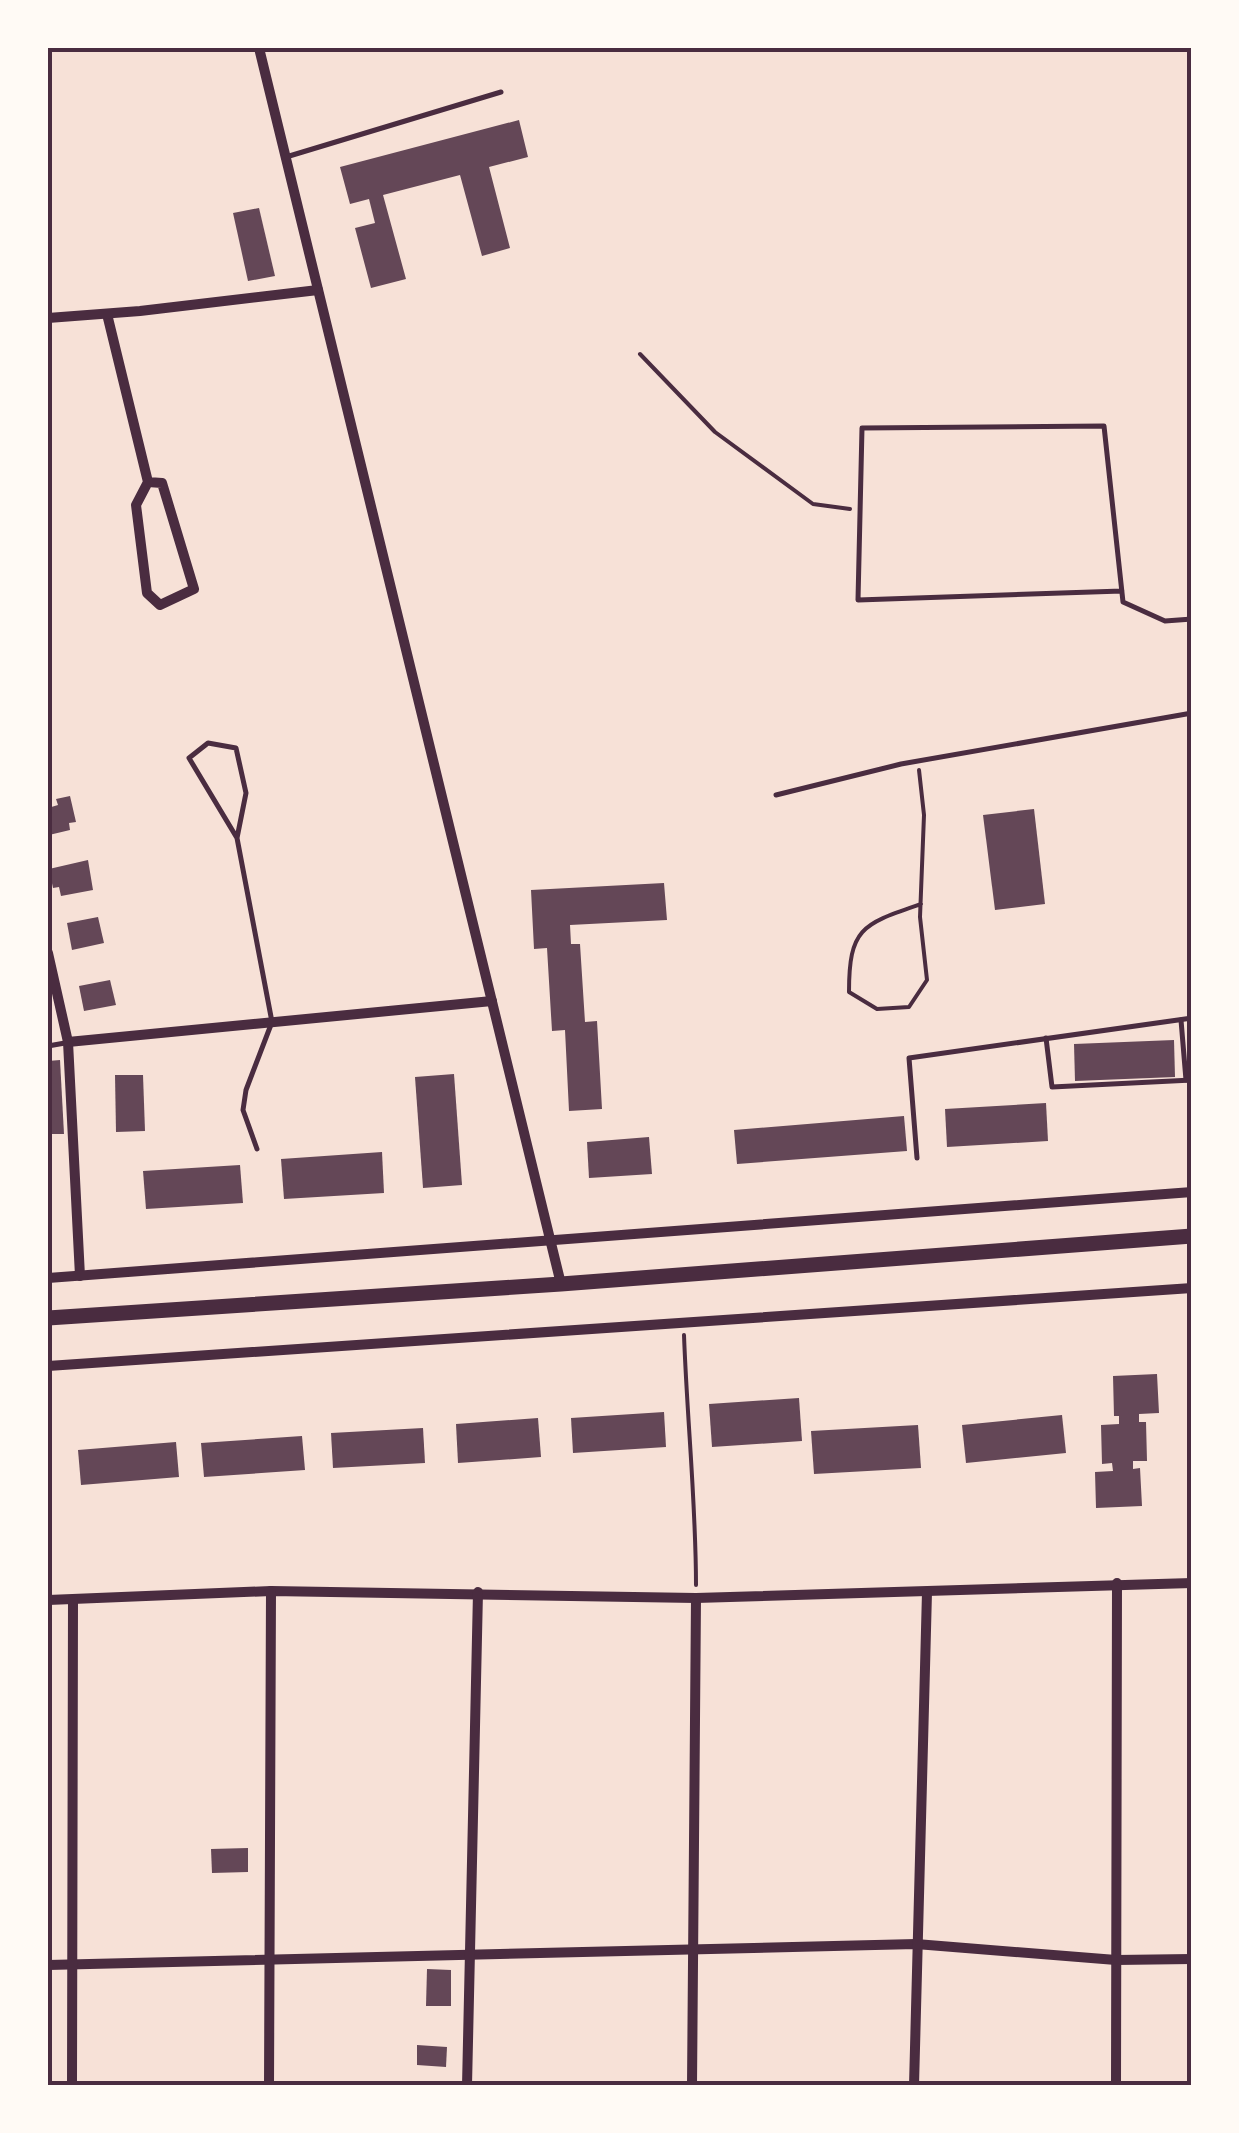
<svg xmlns="http://www.w3.org/2000/svg" width="1239" height="2133" font-family="Barlow,sans-serif">
	<style>
		.building { fill: #644757 }
		.lines { fill: none; stroke-linecap: round; stroke-linejoin: round }
		.path { stroke: #4a2c40; stroke-width: 4 }
		.service { stroke: #4a2c40; stroke-width: 5 }
		.minor { stroke: #4a2c40; stroke-width: 10 }
		.secondary { stroke: #4a2c40; stroke-width: 15 }
		.neatline { fill: none; stroke: #4a2c40; stroke-width: 4 }
	</style>
	<rect width="100%" height="100%" fill="#f7e1d7"/>
	<g class="building">
		<path d="M519,120L528,157L489,167L510,248L482,256L460,175L383,195L406,279L371,288L355,228L375,223L369,199L350,204L340,167Z"/>
		<path d="M259,208L275,276L248,281L233,213Z"/>
		<path d="M70,796L76,822L69,823L70,830L49,835L48,808L58,805L56,799Z"/>
		<path d="M1034,809L1045,904L995,910L983,815Z"/>
		<path d="M88,860L93,890L61,896L59,887L53,888L49,869Z"/>
		<path d="M664,883L667,920L570,925L571,944H580L585,1022L597,1021L602,1109L569,1111L565,1030L552,1031L547,948L534,949L531,890Z"/>
		<path d="M98,917L104,943L72,950L67,923Z"/>
		<path d="M110,980L116,1005L84,1011L79,986Z"/>
		<path d="M1174,1040L1175,1077L1075,1081L1074,1044Z"/>
		<path d="M60,1060L64,1134H48V1061Z"/>
		<path d="M454,1074L462,1185L423,1188L415,1077Z"/>
		<path d="M115,1075H143L145,1131L116,1132Z"/>
		<path d="M1046,1103L1048,1141L947,1147L945,1109Z"/>
		<path d="M904,1116L907,1151L737,1164L734,1130Z"/>
		<path d="M649,1137L652,1174L589,1178L587,1142Z"/>
		<path d="M382,1152L384,1193L284,1199L281,1159Z"/>
		<path d="M240,1165L243,1203L146,1209L143,1171Z"/>
		<path d="M1157,1374L1159,1413L1139,1414V1422H1146L1147,1461H1133V1469L1140,1468L1142,1506L1096,1508L1095,1472L1113,1471L1112,1463L1102,1464L1101,1425L1119,1424V1416H1114L1113,1376Z"/>
		<path d="M799,1398L802,1441L712,1447L709,1404Z"/>
		<path d="M664,1412L666,1447L573,1453L571,1418Z"/>
		<path d="M1062,1415L1066,1453L966,1463L962,1425Z"/>
		<path d="M538,1418L541,1457L458,1463L456,1424Z"/>
		<path d="M918,1425L921,1468L814,1474L811,1431Z"/>
		<path d="M423,1428L425,1463L333,1468L331,1433Z"/>
		<path d="M302,1436L305,1470L204,1477L201,1443Z"/>
		<path d="M176,1442L179,1477L81,1485L78,1450Z"/>
		<path d="M248,1848V1872L212,1873L211,1849Z"/>
		<path d="M427,1969L451,1970V2006H426Z"/>
		<path d="M417,2045L447,2047L446,2067L417,2065Z"/>
	</g>
	<g class="lines">
		<g class="path">
			<path d="M640,354L715,432L813,504L850,509"/>
			<path d="M919,770L924,815L920,917L927,980L909,1007L877,1009L849,992C849,927 863,924 921,904"/>
			<path d="M684,1335C687,1419 696,1502 696,1585"/>
		</g>
		<g class="service">
			<path d="M286,157L501,92"/>
			<path d="M1122,591L858,600L862,428L1104,426C1110,485 1117,543 1123,602L1165,621L1192,619"/>
			<path d="M776,795L901,764L1192,713"/>
			<path d="M237,838L246,793L236,748L208,743L189,758L237,838L272,1022L246,1090L243,1110L257,1149"/>
			<path d="M1181,1020L1186,1080"/>
			<path d="M1046,1038L1052,1087L1192,1080"/>
			<path d="M48,1046L65,1043"/>
			<path d="M917,1158L909,1058L1192,1018"/>
		</g>
		<g class="minor">
			<path d="M259,48L561,1284"/>
			<path d="M107,314L148,482L136,505L147,593L160,605L194,589L162,483L148,482"/>
			<path d="M48,318L140,311L318,290"/>
			<path d="M48,953L68,1042L80,1276"/>
			<path d="M68,1042L492,1001"/>
			<path d="M48,1278L1192,1192"/>
			<path d="M48,1366L1192,1288"/>
			<path d="M48,1600L271,1591L696,1598L1192,1583"/>
			<path d="M48,1965L916,1944L1116,1960L1192,1959"/>
			<path d="M72,2086L73,1600"/>
			<path d="M269,2086L271,1591"/>
			<path d="M467,2086L478,1592"/>
			<path d="M692,2086L696,1598"/>
			<path d="M914,2086L927,1592"/>
			<path d="M1116,2086L1117,1583"/>
		</g>
		<path class="secondary" d="M48,1318L561,1284L1192,1236"/>
	</g>
	<rect width="1239" height="2133" fill="none" stroke="#fffaf5" stroke-width="100"/>
	<rect x="50" y="50" width="1139" height="2033" class="neatline"/>
</svg>
